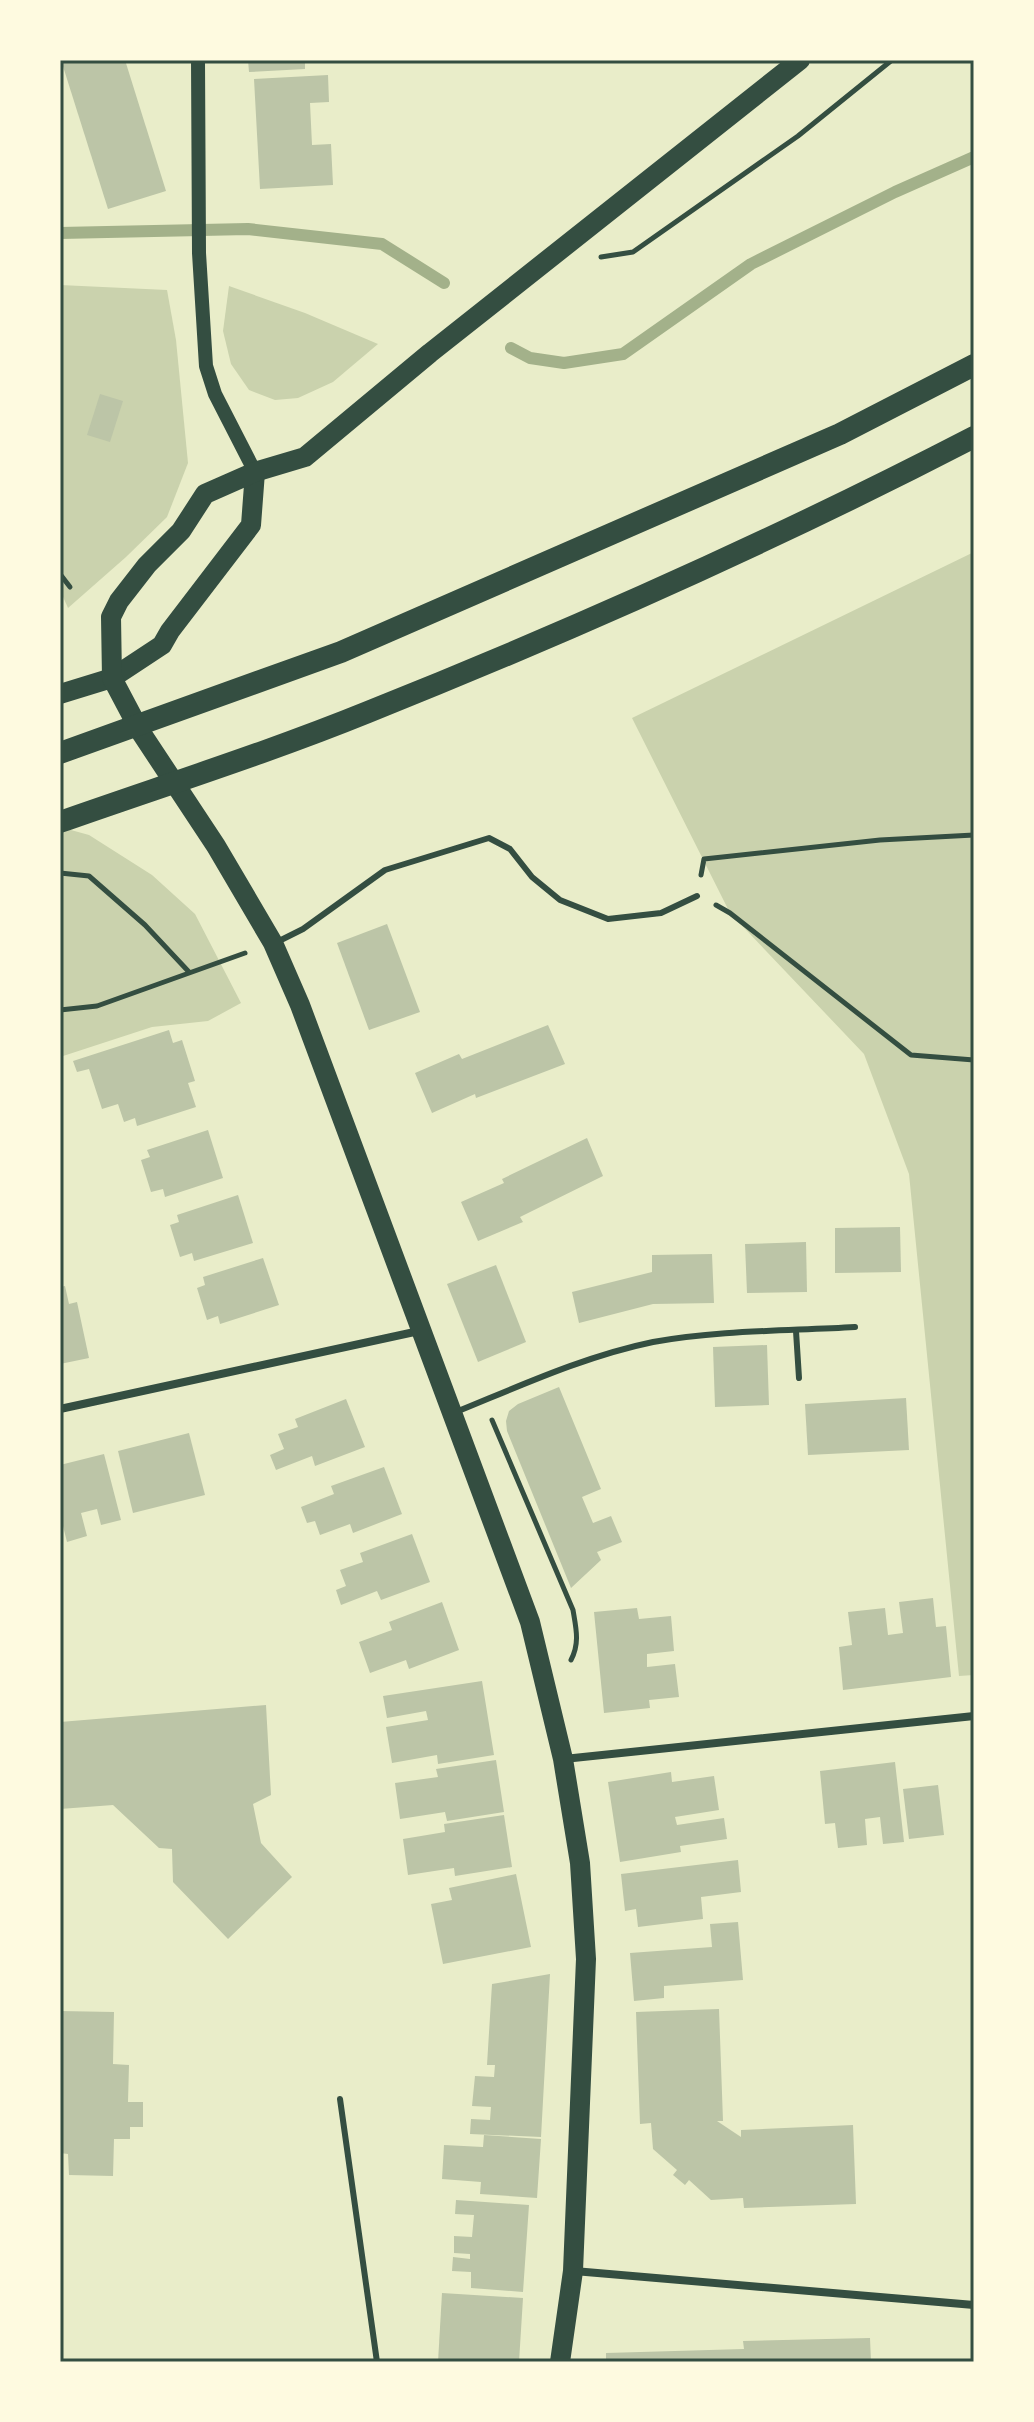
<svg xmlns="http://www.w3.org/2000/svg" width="1034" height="2422" font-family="'Source Sans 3',sans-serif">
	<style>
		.green { fill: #cad2ad }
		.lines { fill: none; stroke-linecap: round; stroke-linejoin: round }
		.stream { stroke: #a3b18a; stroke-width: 12 }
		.building { fill: #bcc5a7 }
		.path { stroke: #344e41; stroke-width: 5 }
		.service { stroke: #344e41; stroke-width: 6 }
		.minor { stroke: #344e41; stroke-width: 8 }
		.tertiary { stroke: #344e41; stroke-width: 14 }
		.primary { stroke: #344e41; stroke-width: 20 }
		.trunk { stroke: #344e41; stroke-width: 22 }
		.neatline { fill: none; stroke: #344e41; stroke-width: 3 }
	</style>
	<rect width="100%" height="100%" fill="#e9edc9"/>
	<g class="green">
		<path d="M60,285L167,290L176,340L188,463L167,517L126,557L68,608L60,590Z"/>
		<path d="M229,286L305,313L378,344L333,382L298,398L275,400L249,390L231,364L223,331Z"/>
		<path d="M974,552V1675L959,1676L909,1174L864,1054L730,913L632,718Z"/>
		<path d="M60,827L89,835L152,875L195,914L241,1003L208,1021L152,1027L60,1057Z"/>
	</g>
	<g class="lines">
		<g class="stream">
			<path d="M60,233L248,229L382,244L444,283"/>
			<path d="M511,348L530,358L564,363L623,354L751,264L895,192L974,157"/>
		</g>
	</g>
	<g class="building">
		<path d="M61,60H125L166,191L108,209Z"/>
		<path d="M248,60H305V69L249,72Z"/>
		<path d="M328,75L329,102L310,103L312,145L331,144L333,185L260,189L254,79Z"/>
		<path d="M100,394L123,401L110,442L87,435Z"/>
		<path d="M387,924L420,1012L369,1030L337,943Z"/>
		<path d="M548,1025L565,1064L476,1098L475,1094L432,1113L415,1073L459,1054L462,1059Z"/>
		<path d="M169,1030L173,1043L182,1040L195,1081L188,1083L196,1107L137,1126L135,1118L124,1122L118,1104L102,1109L89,1069L77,1072L73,1061Z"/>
		<path d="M208,1130L223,1178L165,1197L163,1189L151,1192L141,1160L150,1157L147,1150Z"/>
		<path d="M587,1138L603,1176L520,1217L523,1222L478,1241L461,1202L504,1183L502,1179Z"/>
		<path d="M238,1195L253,1243L194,1261L192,1253L180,1257L170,1225L179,1222L177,1215Z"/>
		<path d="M900,1227L901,1272L835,1273V1228Z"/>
		<path d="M806,1242L807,1292L747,1293L745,1244Z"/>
		<path d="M712,1254L714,1303L653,1304L579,1323L572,1292L652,1272V1255Z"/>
		<path d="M263,1258L279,1305L220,1324L218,1316L207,1320L197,1288L205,1285L203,1277Z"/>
		<path d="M496,1265L526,1342L478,1362L447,1284Z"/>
		<path d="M65,1286L69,1304L77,1302L89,1358L60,1364V1287Z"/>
		<path d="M767,1345L769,1405L715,1407L713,1347Z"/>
		<path d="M559,1387L601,1489L582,1497L593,1523L611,1516L622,1542L597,1552L601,1560L571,1588L507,1431L506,1421L509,1411L518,1404Z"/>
		<path d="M906,1398L909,1450L808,1455L805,1404Z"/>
		<path d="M346,1399L365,1447L315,1466L312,1456L276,1470L270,1455L284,1449L278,1434L298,1427L295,1419Z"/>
		<path d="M189,1433L205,1495L133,1513L118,1451Z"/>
		<path d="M104,1454L121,1520L101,1525L97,1509L81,1513L87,1536L67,1542L63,1526L60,1527V1465Z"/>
		<path d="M384,1467L402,1514L353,1533L350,1524L320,1535L315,1521L307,1523L301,1507L334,1494L331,1486Z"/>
		<path d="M412,1534L430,1582L381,1600L377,1591L341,1605L336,1590L346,1586L340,1570L363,1562L360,1553Z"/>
		<path d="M933,1598L936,1627L946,1626L951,1677L843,1690L839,1647L852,1645L848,1612L885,1608L888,1635L903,1633L899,1602Z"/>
		<path d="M442,1602L459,1650L409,1669L406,1660L370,1673L359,1642L392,1630L389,1622Z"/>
		<path d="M637,1608L639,1619L671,1616L674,1651L647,1654V1667L675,1664L679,1697L649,1700L650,1708L604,1713L594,1612Z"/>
		<path d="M482,1681L494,1755L438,1764L437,1755L392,1763L386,1727L428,1720L426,1711L387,1718L383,1696Z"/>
		<path d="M266,1705L271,1795L253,1804L261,1843L292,1877L228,1939L173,1882L172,1849L159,1848L113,1805L60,1809V1722Z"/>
		<path d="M496,1760L504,1812L447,1821L445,1812L400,1819L395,1783L438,1777L436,1769Z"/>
		<path d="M895,1762L904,1842L883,1844L880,1817L865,1819L867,1845L838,1848L835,1823L825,1824L820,1771Z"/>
		<path d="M671,1772L672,1782L714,1776L719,1810L675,1817L677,1825L724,1818L727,1839L680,1846L681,1852L620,1862L608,1782Z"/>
		<path d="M938,1785L944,1835L909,1839L903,1789Z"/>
		<path d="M504,1815L512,1867L455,1876L454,1868L408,1875L403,1839L445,1832L444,1824Z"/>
		<path d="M738,1860L741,1892L701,1897L703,1919L638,1927L636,1909L625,1911L621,1874Z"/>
		<path d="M516,1874L531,1947L443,1964L431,1904L452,1900L449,1888Z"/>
		<path d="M738,1922L743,1980L664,1986V1998L634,2001L630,1953L712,1947L710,1924Z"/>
		<path d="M550,1974L541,2137L470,2134L471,2119L490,2120L491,2107L472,2106L475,2076L494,2077L495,2065H487L492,1984Z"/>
		<path d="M719,2009L723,2121H717L741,2137V2130L853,2125L856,2204L744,2208L743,2198L711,2200L689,2180L685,2185L673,2175L677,2170L653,2149L651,2123L640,2124L636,2012Z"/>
		<path d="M60,2011L114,2012L113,2064L129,2065L128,2102H143V2127H130V2139H114L113,2176L69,2175L68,2154L60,2153Z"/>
		<path d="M484,2135L541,2139L537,2198L480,2194L481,2182L442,2179L444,2145L483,2147Z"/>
		<path d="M456,2200L529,2205L523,2292L471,2288V2272L452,2271L453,2257L470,2259V2254L454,2253V2236L472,2237L474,2215L455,2214Z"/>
		<path d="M442,2293L523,2298L519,2362H438Z"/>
		<path d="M870,2338L871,2362H606V2353L744,2349L743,2341Z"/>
	</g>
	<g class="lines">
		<g class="path">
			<path d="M601,257L633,252L798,136L892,60"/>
			<path d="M60,574L70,587"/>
			<path d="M60,873L89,876L145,925L189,972"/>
			<path d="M701,875L704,859L880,840L974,835"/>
			<path d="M716,905L730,913L911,1055L974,1060"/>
			<path d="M60,1010L97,1006L245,953"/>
			<path d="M492,1420L573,1610C576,1628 580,1643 571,1660"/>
		</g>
		<g class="service">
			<path d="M277,942L303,929L385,870L489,838L510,849L532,877L560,900L608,919L661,913L697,896"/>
			<path d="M796,1331L799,1378"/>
			<path d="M456,1412C520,1386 585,1356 653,1342C719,1330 788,1331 855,1327"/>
			<path d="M340,2099L377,2362"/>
		</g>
		<g class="minor">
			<path d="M60,1409L419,1331"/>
			<path d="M564,1759L974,1716"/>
			<path d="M574,2271L974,2305"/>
		</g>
		<path class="tertiary" d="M198,60L199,253L206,366L215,394L255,472"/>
		<g class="primary">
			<path d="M60,694L112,678L162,645L170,631L251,525L255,472"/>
			<path d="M560,2362L573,2271L586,1959L580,1863L563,1759L530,1622L300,1005L273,943L216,846L140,731L112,678L111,617L119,601L147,565L181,531L205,494L255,472L305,457L430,353L800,60"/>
		</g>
		<g class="trunk">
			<path d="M60,753L341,652L840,434L974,365"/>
			<path d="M60,822C162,786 267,753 368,712C573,630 777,539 974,437"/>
		</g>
	</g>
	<rect width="1034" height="2422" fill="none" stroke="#fefae0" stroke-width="124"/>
	<rect x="62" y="62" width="910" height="2298" class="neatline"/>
</svg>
